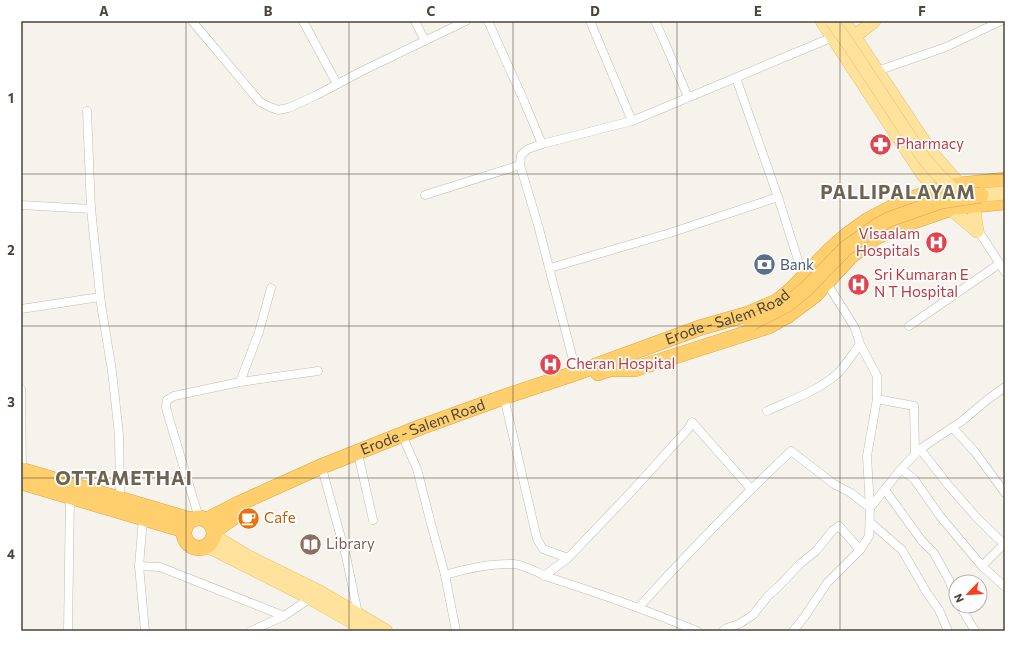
<svg xmlns="http://www.w3.org/2000/svg" width="1026" height="652" font-family="Commissioner,sans-serif">
	<style>
		.lines { fill: none; stroke-linecap: round; stroke-linejoin: round }
		.street-casing { stroke: #c2bbae; stroke-width: 9 }
		.primary-casing { stroke: #e6c16a; stroke-width: 14 }
		.highway-casing { stroke: #e0a43c; stroke-width: 16 }
		.street { stroke: #fff; stroke-width: 8 }
		.primary { stroke: #ffe39c; stroke-width: 13 }
		.highway { stroke: #ffcf6e; stroke-width: 15 }
		.primary-bridge-casing { stroke: #e6c16a; stroke-width: 14; stroke-linecap: butt }
		.highway-bridge-casing { stroke: #e0a43c; stroke-width: 16; stroke-linecap: butt }
		.primary-bridge { stroke: #ffe39c; stroke-width: 13 }
		.highway-bridge { stroke: #ffcf6e; stroke-width: 15 }
		.grid { fill: none; stroke: #4b4439; stroke-width: 1; stroke-opacity: 0.55 }
		.labels { text-anchor: middle; stroke-width: 3.5; stroke-linejoin: round; paint-order: stroke }
		.health-label { font-size: 15px; fill: #be3a42; stroke: #fff; text-anchor: start }
		.service-label { font-size: 15px; fill: #4e5e75; stroke: #fff; text-anchor: start }
		.street-label { font-size: 15px; fill: #4b4439; stroke: #fff }
		.food-label { font-size: 15px; fill: #c56008; stroke: #fff; text-anchor: start }
		.education-label { font-size: 15px; fill: #785e54; stroke: #fff; text-anchor: start }
		.district-label { font-size: 19px; font-weight: bold; letter-spacing: 1px; fill: #6e6250; stroke: #fff }
		.neatline { fill: none; stroke: #4b4439; stroke-width: 1.5 }
		.grid-label { font-size: 13px; text-anchor: middle; font-weight: bold; fill: #4b4439 }
	</style>
	<rect width="100%" height="100%" fill="#f6f3ec"/>
	<g class="lines">
		<defs>
			<g id="street">
				<path d="M192,21L260,102L270,107L278,110L288,108L315,96L362,71L466,21"/>
				<path d="M303,21L337,84"/>
				<path d="M415,21L425,41"/>
				<path d="M488,21L524,101L542,144"/>
				<path d="M590,21L632,121"/>
				<path d="M655,21L665,43L688,97"/>
				<path d="M877,71L946,47L1001,21"/>
				<path d="M736,78L778,197L804,279"/>
				<path d="M87,111L91,209L101,304L112,371L119,435L120,499"/>
				<path d="M425,195L520,165"/>
				<path d="M21,205L91,209"/>
				<path d="M976,227L1005,272"/>
				<path d="M550,268L670,233L778,197"/>
				<path d="M21,309L100,297"/>
				<path d="M909,326L999,264"/>
				<path d="M577,375L538,225L520,165L521,155L528,149L542,144L632,121L833,37"/>
				<path d="M240,382L259,332L271,288"/>
				<path d="M21,389L22,474"/>
				<path d="M504,397L537,539L543,549L568,558"/>
				<path d="M877,399L914,406L915,454"/>
				<path d="M767,411C789,401 820,390 838,373C846,365 853,353 860,344"/>
				<path d="M953,428L975,452L1005,493"/>
				<path d="M402,435L417,469L430,520L445,575L456,631"/>
				<path d="M920,449L949,486L978,519L1005,545"/>
				<path d="M359,458L373,520"/>
				<path d="M901,469L914,479L940,516L982,566L1005,587"/>
				<path d="M323,472L346,556L358,614"/>
				<path d="M885,490L922,541L934,553L949,580L956,598"/>
				<path d="M143,518L139,566L145,631"/>
				<path d="M199,518L168,415L166,407L167,400L174,396L240,382L318,371"/>
				<path d="M870,522L902,550L927,593L939,610L948,631"/>
				<path d="M139,566L160,567L284,616"/>
				<path d="M982,566L1005,543"/>
				<path d="M445,575C468,568 491,563 514,564C525,565 540,574 551,578C601,594 649,611 697,631"/>
				<path d="M544,576L568,558L632,491L688,429L692,422L751,489"/>
				<path d="M960,606L975,631"/>
				<path d="M639,607C688,553 738,501 791,451L834,484L851,493L870,508L901,469L920,449L962,421L987,400L1005,387"/>
				<path d="M68,631L70,496"/>
				<path d="M251,631L284,616L312,597"/>
				<path d="M723,631L727,628L739,624L753,615L768,596L777,588L801,563L816,551L833,530L839,526L860,550"/>
				<path d="M793,631L805,616L827,583L860,550L869,536L870,508L867,456L877,399V376L860,344L855,328L825,280"/>
			</g>
			<g id="primary">
				<path d="M822,21L921,172L951,209L977,231"/>
				<path d="M844,21L931,152L960,185L973,205L977,231"/>
				<path d="M848,42L874,21"/>
				<path d="M214,536L247,556L320,592L386,631"/>
				<path d="M207,546L310,598L368,631"/>
			</g>
			<g id="highway">
				<path d="M598,373L610,369H635L769,326L787,316L815,295L850,257L876,237L900,226L955,207L1005,202"/>
				<path d="M21,470L191,520"/>
				<path d="M21,482L184,530"/>
				<circle cx="199" cy="533" r="15"/>
				<path id="s1" d="M207,520L238,504L320,467L421,427L504,397L576,373L699,328L748,314L778,301L790,291L831,249L847,235L868,220L891,208L942,187L1005,180"/>
				<path d="M214,531L231,519L240,514"/>
			</g>
		</defs>
		<use href="#street" class="street-casing"/>
		<use href="#primary" class="primary-casing"/>
		<use href="#highway" class="highway-casing"/>
		<use href="#street" class="street"/>
		<use href="#primary" class="primary"/>
		<use href="#highway" class="highway"/>
		<defs>
			<path id="primary-bridge" d="M832,21L849,45L925,160C932,168 949,188 959,192C973,197 990,194 1005,193"/>
			<path id="highway-bridge" d="M751,323L786,305L805,290L845,249L877,226L890,219L941,201L981,195"/>
		</defs>
		<use href="#primary-bridge" class="primary-bridge-casing"/>
		<use href="#highway-bridge" class="highway-bridge-casing"/>
		<use href="#primary-bridge" class="primary-bridge"/>
		<use href="#highway-bridge" class="highway-bridge"/>
	</g>
	<path class="grid" d="M186,21V631M349,21V631M513,21V631M677,21V631M840,21V631M21,174H1005M21,326H1005M21,478H1005"/>
	<defs>
		<symbol id="pharmacy-disc" viewBox="-11 -11 22 22"><circle r="9.5" fill="#e0444e" stroke="#fff"/><path d="M-2-6h4v4h4v4h-4v4h-4v-4h-4v-4h4Z" fill="#fff"/></symbol>
		<symbol id="hospital-disc" viewBox="-11 -11 22 22"><circle r="9.5" fill="#e0444e" stroke="#fff"/><path d="M-5-5h3v3.5h4V-5h3V5h-3V1.5h-4V5h-3Z" fill="#fff"/></symbol>
		<symbol id="bank-disc" viewBox="-11 -11 22 22"><circle r="9.5" fill="#5c6f8a" stroke="#fff"/><path d="M-6-4H6V4H-6ZM0-2.3a2.3 2.3 0 1 0 0 4.6a2.3 2.3 0 1 0 0-4.6Z" fill="#fff"/></symbol>
		<symbol id="cafe-disc" viewBox="-11 -11 22 22"><circle r="9.5" fill="#e8710a" stroke="#fff"/><path d="M-5.5-4.5H6V0H3Q3 3.5 0 3.5H-2.5Q-5.5 3.5-5.5 0ZM3-3.2v2h1.7v-2ZM-6 4.5H4V6H-6Z" fill="#fff"/></symbol>
		<symbol id="library-disc" viewBox="-11 -11 22 22"><circle r="9.5" fill="#8d6e63" stroke="#fff"/><path d="M-6-4Q-3-5.5-.7-3.5V5Q-3 3-6 4ZM6-4Q3-5.5 .7-3.5V5Q3 3 6 4Z" fill="#fff"/></symbol>
	</defs>
	<g fill-rule="evenodd">
		<use href="#pharmacy-disc" x="868" y="132" width="25" height="25"/>
		<use href="#hospital-disc" x="924" y="230" width="25" height="25"/>
		<use href="#bank-disc" x="752" y="252" width="25" height="25"/>
		<use href="#hospital-disc" x="846" y="272" width="25" height="25"/>
		<use href="#hospital-disc" x="538" y="352" width="25" height="25"/>
		<use href="#cafe-disc" x="236" y="506" width="25" height="25"/>
		<use href="#library-disc" x="298" y="532" width="25" height="25"/>
	</g>
	<g class="labels">
		<g class="health-label">
			<text x="896" y="149">Pharmacy</text>
			<text x="920" y="239" text-anchor="end">Visaalam<tspan x="920" dy="17">Hospitals</tspan></text>
			<text x="874" y="280">Sri Kumaran E<tspan x="874" dy="17">N T Hospital</tspan></text>
			<text x="566" y="369">Cheran Hospital</text>
		</g>
		<g class="service-label">
			<text x="780" y="270">Bank</text>
		</g>
		<g class="street-label">
			<text dy="5" stroke="none"><textPath href="#s1" startOffset="559">Erode - Salem Road</textPath></text>
			<text dy="5" stroke="none"><textPath href="#s1" startOffset="235">Erode - Salem Road</textPath></text>
		</g>
		<g class="food-label">
			<text x="264" y="523">Cafe</text>
		</g>
		<g class="education-label">
			<text x="326" y="549">Library</text>
		</g>
		<g class="district-label">
			<text x="898" y="199">PALLIPALAYAM</text>
			<text x="124" y="485">OTTAMETHAI</text>
		</g>
	</g>
	<rect width="1026" height="652" fill="none" stroke="#ffffff" stroke-width="44"/>
	<g transform="translate(968 594) rotate(245)"><circle r="19" fill="#ffffff" stroke="#b7b4b0"/>
	<path d="M0-3L7 15L0 10L-7 15Z" fill="#fc3f1d"/>
	<text y="-6" font-size="11" font-weight="bold" text-anchor="middle" fill="#4b4439">N</text>
	</g>
	<rect x="22" y="22" width="982" height="608" class="neatline"/>
	<g class="grid-label">
		<text x="104" y="16">A</text>
		<text x="268" y="16">B</text>
		<text x="431" y="16">C</text>
		<text x="595" y="16">D</text>
		<text x="758" y="16">E</text>
		<text x="922" y="16">F</text>
		<text x="11" y="103">1</text>
		<text x="11" y="255">2</text>
		<text x="11" y="407">3</text>
		<text x="11" y="559">4</text>
	</g>
</svg>
